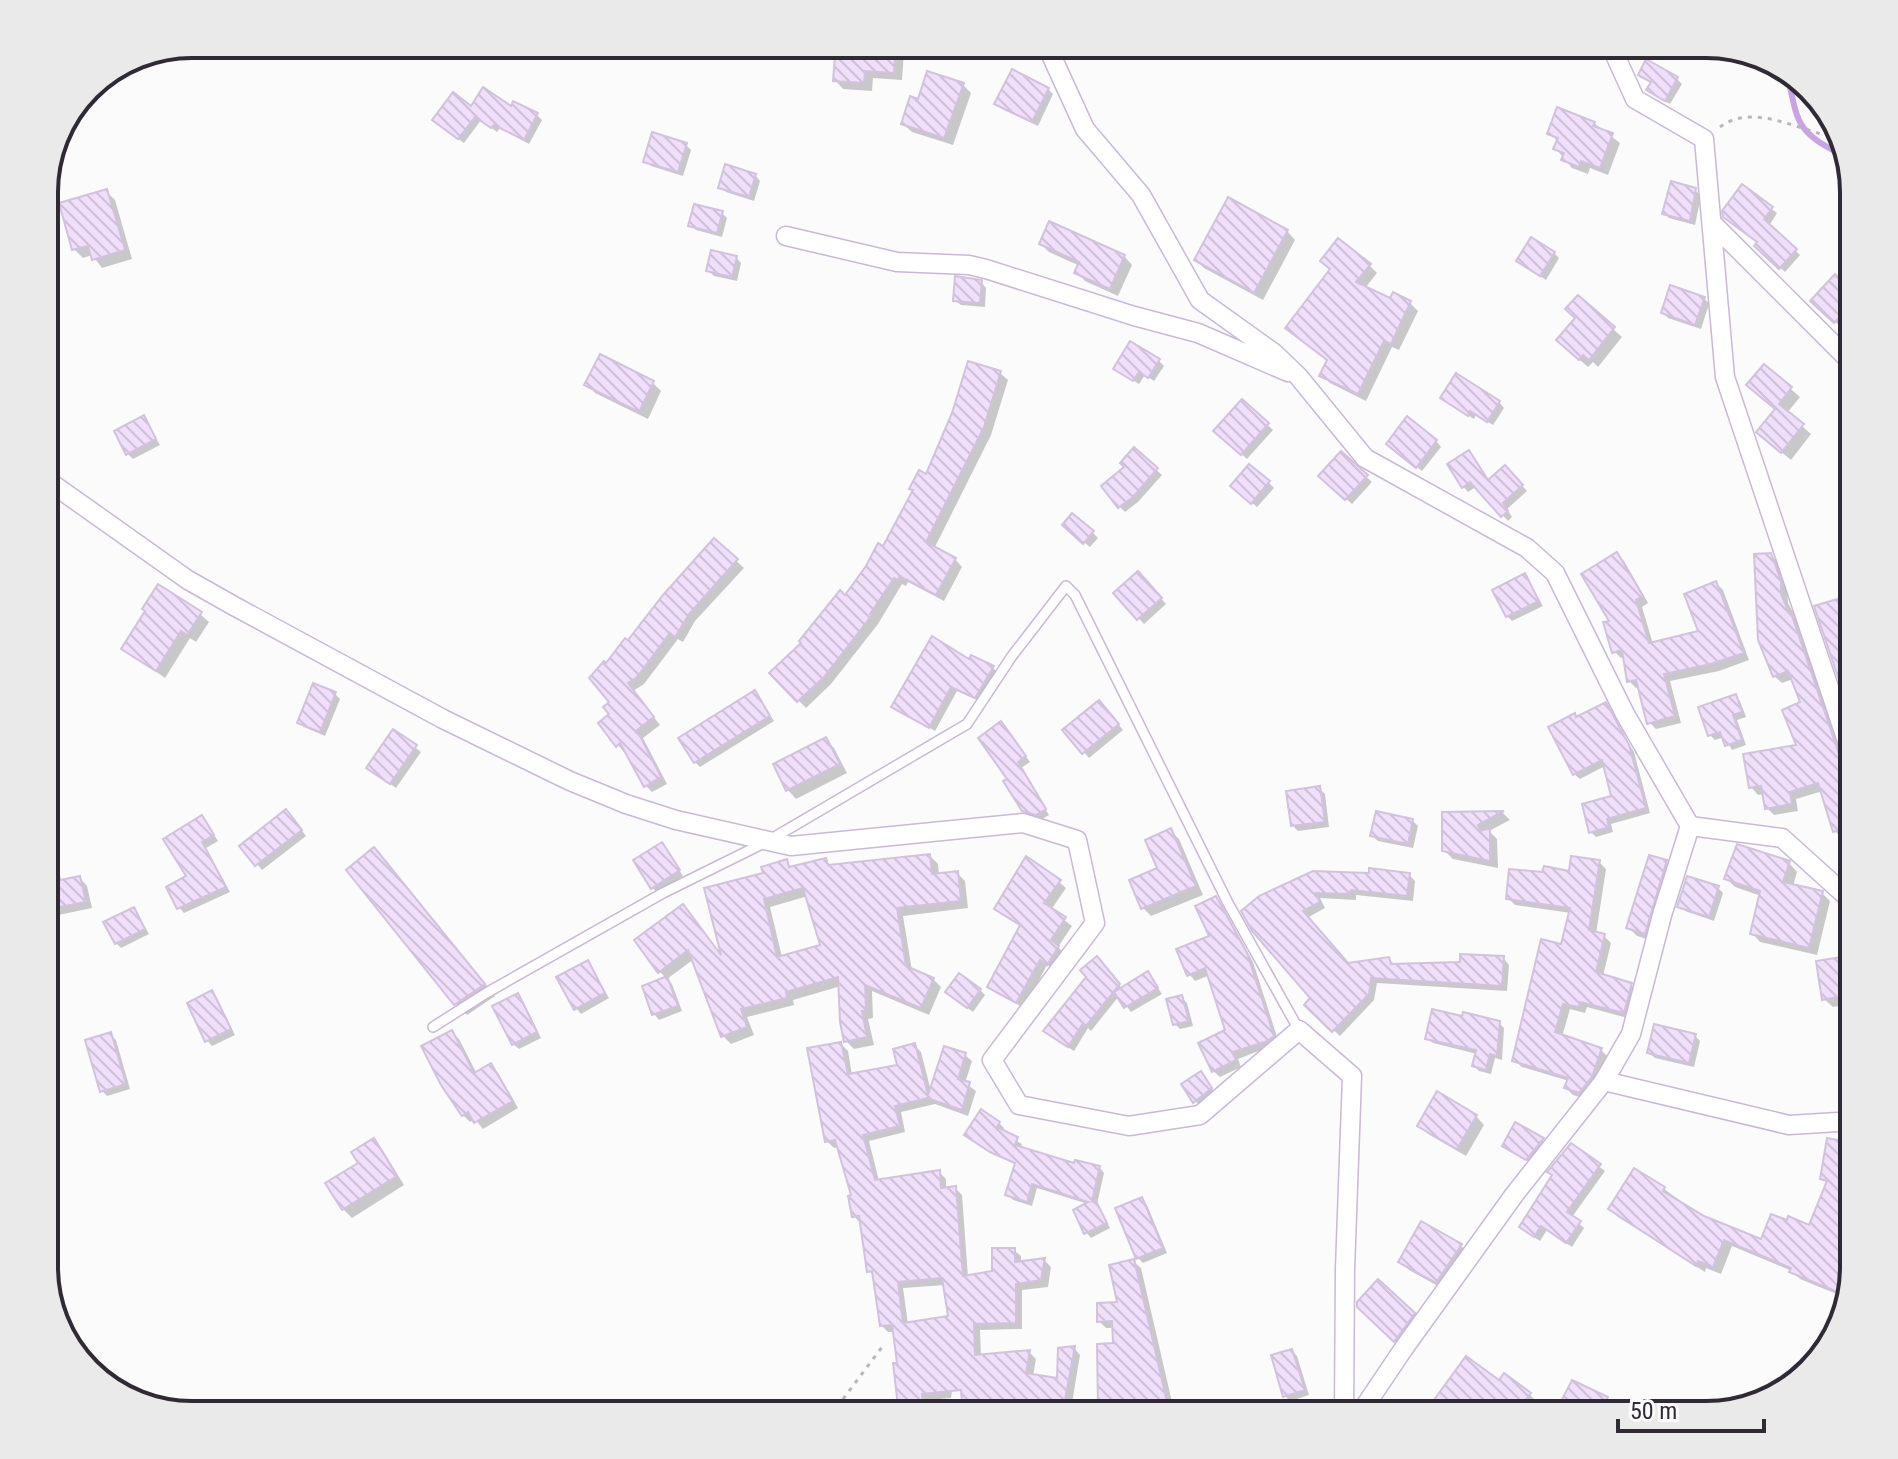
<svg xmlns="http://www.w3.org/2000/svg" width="1898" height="1459" font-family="'Roboto Condensed',sans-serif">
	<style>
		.shadow { fill: #0003; fill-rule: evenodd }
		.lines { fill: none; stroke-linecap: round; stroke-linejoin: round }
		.stream { stroke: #c9a4e4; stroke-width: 6 }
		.building { fill: url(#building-back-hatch); stroke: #d1c2dd; stroke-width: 2; fill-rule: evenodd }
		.lane-casing { stroke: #c9b9d5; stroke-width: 12 }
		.street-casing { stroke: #c9b9d5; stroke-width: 21 }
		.path { stroke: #b9b7ba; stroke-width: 3; stroke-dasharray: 4 6; stroke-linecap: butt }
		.lane { stroke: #fff; stroke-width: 9 }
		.street { stroke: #fff; stroke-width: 18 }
		.rim { fill: none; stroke: #302a35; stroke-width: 4 }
	</style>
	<defs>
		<pattern id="building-back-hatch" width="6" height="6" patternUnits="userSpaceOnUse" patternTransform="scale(2)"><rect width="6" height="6" fill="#efdffa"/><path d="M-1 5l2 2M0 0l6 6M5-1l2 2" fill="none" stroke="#cdc0d7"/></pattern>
	</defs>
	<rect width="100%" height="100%" fill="#fbfbfb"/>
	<g class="shadow">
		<path d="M838,44H896L904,52L902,80L873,78L872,91L843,89L835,80Z"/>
		<path d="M1640,75L1677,79L1682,84L1670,104L1654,95L1649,90L1652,84Z"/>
		<path d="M963,85L971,93L953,145L912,132L903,124L919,101Z"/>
		<path d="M1048,89L1053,94L1038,126L1002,109L997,104Z"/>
		<path d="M1820,103L1834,121L1829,126L1812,112Z"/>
		<path d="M471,109H511L537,115L542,120L529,144L500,128L497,132L481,120L464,143L440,125Z"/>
		<path d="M1594,123L1620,143L1608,175L1590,168L1588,174L1572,168L1556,149L1558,142L1550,133Z"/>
		<path d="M686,145L691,150L683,176L651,166L646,161Z"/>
		<path d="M755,175L760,181L754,201L726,192L720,187Z"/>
		<path d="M1742,187L1777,213L1769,226L1800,255L1785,272L1757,246L1759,243Z"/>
		<path d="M1695,190L1701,196L1695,225L1669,218L1664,213Z"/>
		<path d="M106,191L115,200L132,259L102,268L92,255L83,258L74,249Z"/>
		<path d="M722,213L727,218L722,237L696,230L691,225Z"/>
		<path d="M1287,231L1295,240L1263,300L1204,268L1196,260Z"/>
		<path d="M1041,244L1124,256L1132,265L1118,296L1085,281L1077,272L1080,266L1049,252Z"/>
		<path d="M1554,253L1559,258L1546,280L1524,266Z"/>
		<path d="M736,257L741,263L737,281L714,276L708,270Z"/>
		<path d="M1369,265L1377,273L1365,288L1391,301L1394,295L1410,303L1418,311L1399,350L1392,347L1366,401L1330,383L1322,375L1329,361L1296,335Z"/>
		<path d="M981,282L986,288L985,307L961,305L955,300Z"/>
		<path d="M1854,294V312L1841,327L1813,301Z"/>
		<path d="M1704,298L1709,304L1701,329L1668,318L1663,313Z"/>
		<path d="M1577,319L1613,329L1622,337L1598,367L1593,362L1588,367L1567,349Z"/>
		<path d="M1159,361L1164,366L1154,381L1145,375L1139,384L1121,373Z"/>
		<path d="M1764,366L1800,397L1787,413L1811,434L1791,460L1767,440L1776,409Z"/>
		<path d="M1000,373L1008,380L991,435L934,549L955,559L962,567L944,601L908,582L906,586L902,584L878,624L831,684L806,708L772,673L845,597L884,549L927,476Z"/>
		<path d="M653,383L661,391L648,419L595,393L587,384Z"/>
		<path d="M1242,402L1273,430L1247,459L1216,431Z"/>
		<path d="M1499,402L1504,408L1493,425L1476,415L1474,419L1447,403Z"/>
		<path d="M143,418L160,445L133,459L128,454Z"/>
		<path d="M1436,441L1441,447L1422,471L1394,449Z"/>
		<path d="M1134,450L1162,475L1138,502L1125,512L1120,507Z"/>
		<path d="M1468,452L1489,481L1505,467L1527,491L1507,509L1512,517L1508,521L1477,486L1468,492L1463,486Z"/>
		<path d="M1341,454L1372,482L1352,504L1321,476Z"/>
		<path d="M1269,483L1274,488L1257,507L1238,491Z"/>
		<path d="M1069,530L1092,532L1098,538L1090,547Z"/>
		<path d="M714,540L744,568L695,621L683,642L678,639L644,684L633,691L660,725L643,738L667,784L652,792L645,785L626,751L624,752L618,745L600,723L612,714L606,666Z"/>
		<path d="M1617,555L1624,561L1648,603L1642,607L1653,644L1701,633L1716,583L1723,590L1749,660L1719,671L1670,681L1681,723L1656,729L1649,722L1639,687L1636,688L1629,681L1625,657L1621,658L1614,651L1612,622Z"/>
		<path d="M1771,555L1778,563L1787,590L1788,603L1798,622L1849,774L1854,775V835L1842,838L1835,831L1823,791L1796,799L1798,811L1774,815L1767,808L1765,794L1758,795L1751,787L1798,746L1803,704L1793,679L1782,683L1774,676Z"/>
		<path d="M1138,574L1166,604L1144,624L1116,593Z"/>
		<path d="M1525,575L1543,606L1512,621L1507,616Z"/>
		<path d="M200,614L209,622L196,642L190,638L165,678L124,649Z"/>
		<path d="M970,662L993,668L998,673L981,702L957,691L935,731L893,707Z"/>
		<path d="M755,693L774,721L700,767L695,762Z"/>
		<path d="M335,694L340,699L325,736L304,727L299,722Z"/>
		<path d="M1735,696L1740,701L1746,717L1737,720L1746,745L1732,750L1724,737L1715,740L1710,735Z"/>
		<path d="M1605,705L1634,752L1650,813L1611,824L1613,832L1596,837L1591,832L1614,798L1605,766L1580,779L1574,774Z"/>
		<path d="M1104,707L1123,730L1089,758L1065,730Z"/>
		<path d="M394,731L421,752L396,788L374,772Z"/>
		<path d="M1008,732L1030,762L1021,768L1049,815L1042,819L1029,816L1023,810L1010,780Z"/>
		<path d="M825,739L834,748L847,773L796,799L788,790L775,765Z"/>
		<path d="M1319,788L1325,794L1329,827L1298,831L1293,826Z"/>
		<path d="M1503,813L1510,820L1489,831L1497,839L1498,868L1453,859L1444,850V814Z"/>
		<path d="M291,816L306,836L262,870L242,846Z"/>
		<path d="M1412,820L1418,826L1413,848L1378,841L1372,836Z"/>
		<path d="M206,823L218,841L206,848L230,892L184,913L179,907Z"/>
		<path d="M1171,831L1179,839L1203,895L1151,916L1143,908L1159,870Z"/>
		<path d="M662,844L683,876L657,893L652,887Z"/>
		<path d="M374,850L386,861L495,996L467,1015L455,1003Z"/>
		<path d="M930,856L938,864L939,875L957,873L965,881L968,908L903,916L912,971L933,979L941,987L929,1015L872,991L873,1018L868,1019L874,1045L854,1049L846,1041L841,986L793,1000L794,1005L747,1017L754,1035L731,1044L723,1036L694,959L667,979L672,984L682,1011L659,1020L654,1014L644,987L667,979L659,971L683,906L723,959L765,875L786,862L792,868L825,860L832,867ZM808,896L822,946L782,957L770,907Z"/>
		<path d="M1599,862L1606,869L1596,934L1604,936L1611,943L1603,976L1631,985L1638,992L1631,1019L1587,1007L1585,1013L1570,1009L1562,1037L1601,1050L1608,1057L1599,1084L1586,1099L1573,1095L1566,1088L1569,1081L1522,1067L1514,1060L1563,946L1571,913L1515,905L1508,898Z"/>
		<path d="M1666,862L1674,870L1653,941L1637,936L1628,927Z"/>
		<path d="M1789,863L1797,872L1793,886L1822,893L1830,901L1817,955L1760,942L1752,933L1761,896L1735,887L1727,879Z"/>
		<path d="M1409,875L1415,881L1413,901L1356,895V900L1320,898L1325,908L1307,918L1348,965L1389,959L1396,966L1461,964L1503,958L1509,965L1507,991L1377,983L1374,1000L1340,1036L1307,1005L1313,998L1260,898Z"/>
		<path d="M58,877L63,882L80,878L87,886L92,908L44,918V880Z"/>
		<path d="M1059,882L1066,888L1051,910L1072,926L1058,947L1065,954L1055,970L1047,965L1024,1008L996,993L989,986L1022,927L997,908Z"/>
		<path d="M1718,888L1723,893L1714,921L1685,911L1680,906Z"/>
		<path d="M1216,898L1222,905L1253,962L1279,1043L1238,1059L1241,1067L1220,1077L1213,1071L1228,1031L1210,975L1195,981L1189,974L1211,937Z"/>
		<path d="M134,909L149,934L121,948L116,943Z"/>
		<path d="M1854,957V1004L1833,1007L1824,999Z"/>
		<path d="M587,963L609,998L581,1014L576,1008Z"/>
		<path d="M1102,964L1122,989L1152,979L1162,994L1131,1012L1119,996L1091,1031L1088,1028L1074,1051L1050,1036Z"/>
		<path d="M980,990L985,995L973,1012L953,997Z"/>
		<path d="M212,993L217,998L235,1035L212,1046L207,1040Z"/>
		<path d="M518,996L523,1001L541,1038L519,1049L513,1044Z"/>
		<path d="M1181,997L1187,1003L1193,1026L1180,1029L1175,1024Z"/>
		<path d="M1499,1023L1504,1028L1502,1060L1495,1058L1491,1074L1479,1071L1474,1066L1477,1054L1433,1043L1427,1038Z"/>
		<path d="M452,1032L459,1039L477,1074L491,1066L498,1073L518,1108L483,1129L475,1119L470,1122L463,1115Z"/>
		<path d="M111,1035L116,1040L130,1089L107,1096L102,1091Z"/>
		<path d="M1695,1036L1700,1041L1694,1067L1655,1058L1649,1053Z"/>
		<path d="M841,1044L848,1051L852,1075L900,1067L914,1045L921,1052L931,1091L965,1055L972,1061L965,1083L976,1091L968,1116L935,1104L901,1112L905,1132L869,1141L879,1181L939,1172L946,1179V1189H956L962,1195L968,1277L994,1273L1014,1250L1021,1256V1263L1044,1260L1051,1267L1048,1287L1022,1290V1329L980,1330L981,1357L1029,1352L1036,1359L1033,1376L1059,1381L1074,1348L1080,1355L1070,1415L1014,1407V1415H965L957,1355L951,1398L906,1402L895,1332H888L882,1326L875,1277L869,1271L860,1223L854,1216L853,1197L839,1147L834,1148L827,1141ZM945,1285L950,1318L908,1324L903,1288Z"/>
		<path d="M1206,1079L1216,1095L1200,1107L1184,1085Z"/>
		<path d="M1476,1116L1484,1125L1466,1156L1428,1134L1419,1125Z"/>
		<path d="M999,1123L1004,1128L1002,1132L1022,1144L1020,1149L1075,1166L1099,1167L1104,1173L1097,1204L1110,1228L1091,1238L1086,1232L1088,1204L1037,1188L1032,1206L1013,1200L1008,1194L1016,1165L972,1140Z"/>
		<path d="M1542,1140L1547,1145L1532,1164L1504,1146Z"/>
		<path d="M374,1141L382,1149L404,1185L352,1218L343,1209L361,1164Z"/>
		<path d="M44,1142H51L56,1147L59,1172L44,1174Z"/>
		<path d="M1854,1145V1239L1850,1248L1854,1249V1267L1844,1297L1800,1279L1792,1271L1732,1246L1721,1274L1706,1268L1705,1272L1618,1217L1611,1209L1664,1189L1703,1217L1762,1242L1810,1227L1828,1184L1822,1178Z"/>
		<path d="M1572,1146L1605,1171L1572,1217L1584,1228L1572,1247L1547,1230L1540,1241L1526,1232Z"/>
		<path d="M1141,1199L1147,1205L1167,1253L1143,1263L1138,1258Z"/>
		<path d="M1461,1246L1469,1254L1445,1290L1409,1270L1401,1262Z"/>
		<path d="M1133,1261L1141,1268L1175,1415H1106L1100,1409L1115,1345L1114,1328H1106L1099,1321L1119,1304Z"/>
		<path d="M1413,1314L1422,1322L1403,1348L1368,1316Z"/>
		<path d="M1292,1351L1297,1356L1309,1395L1290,1401L1285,1396Z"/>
		<path d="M1499,1383L1529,1394L1541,1406L1534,1415H1425Z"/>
		<path d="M1607,1399L1614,1406L1609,1415H1566L1560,1409Z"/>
	</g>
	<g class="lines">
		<path class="stream" d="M1787,72C1798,124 1795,132 1845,156"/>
	</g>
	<g class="building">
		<path d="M836,44H896L894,73L865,71L864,83L833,81Z"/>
		<path d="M1646,59L1678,77L1665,101L1646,90L1651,82L1638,75Z"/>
		<path d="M1012,69L1049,88L1032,122L994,104Z"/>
		<path d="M927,71L964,83L944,138L901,124L910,96L918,99Z"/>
		<path d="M483,87L511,106L513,101L538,113L524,140L494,125L491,128L475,117L458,139L432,120L453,92L471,106Z"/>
		<path d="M1557,107L1595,122L1593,126L1613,133L1600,168L1581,161L1579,167L1561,160L1564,153L1553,149L1558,138L1547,134Z"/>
		<path d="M652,132L687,143L678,172L643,162Z"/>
		<path d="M725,164L756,174L749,197L718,188Z"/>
		<path d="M1671,181L1696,188L1690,221L1662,214Z"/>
		<path d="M1742,184L1773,207L1764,219L1797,249L1779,269L1754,246L1757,242L1723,217L1722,211Z"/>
		<path d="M107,189L125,250L92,260L88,246L72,250L59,203Z"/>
		<path d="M1228,197L1288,230L1254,293L1194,260Z"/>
		<path d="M694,204L723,211L717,233L688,226Z"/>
		<path d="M1049,221L1125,255L1110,289L1074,273L1079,262L1039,244Z"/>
		<path d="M1531,237L1555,252L1540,276L1516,261Z"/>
		<path d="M1338,238L1371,264L1356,282L1390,298L1393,292L1411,301L1391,344L1384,341L1358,394L1319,376L1327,360L1285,328L1330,269L1320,261Z"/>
		<path d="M711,250L737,256L732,277L706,271Z"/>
		<path d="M1835,274L1854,291V301L1834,323L1810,301Z"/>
		<path d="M955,276L982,280L980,303L953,301Z"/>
		<path d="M1670,285L1705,297L1695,325L1661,313Z"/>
		<path d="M1578,295L1615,327L1589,360L1583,355L1579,360L1556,340L1575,318L1565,309Z"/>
		<path d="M1130,341L1160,359L1148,378L1139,372L1133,381L1113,369Z"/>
		<path d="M600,354L654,381L639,412L584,385Z"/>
		<path d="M968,361L1001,371L984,427L926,542L956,558L936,595L900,576L898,580L894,578L870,614L872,615L824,677L797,702L769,673L801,643L799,641L840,590L845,595L866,566L878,543L883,546L913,490L909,489L919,470L926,474L952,413Z"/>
		<path d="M1764,364L1792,387L1779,404L1804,424L1781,453L1756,432L1775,409L1746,385Z"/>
		<path d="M1456,373L1500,401L1487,422L1470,411L1468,416L1440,398Z"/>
		<path d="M1242,399L1269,423L1241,455L1213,431Z"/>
		<path d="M144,415L156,439L126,455L114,431Z"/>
		<path d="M1407,416L1437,440L1416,468L1386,444Z"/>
		<path d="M1134,447L1158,468L1133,497L1118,508L1101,486L1124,467L1120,463Z"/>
		<path d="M1469,450L1488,480L1505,465L1523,485L1503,503L1508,511L1501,517L1470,482L1462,488L1447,464Z"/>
		<path d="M1341,451L1368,475L1345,500L1318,476Z"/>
		<path d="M1249,464L1270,481L1251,504L1230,486Z"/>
		<path d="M1072,513L1094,531L1083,544L1062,525Z"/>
		<path d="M714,538L738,559L689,614L675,637L670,633L637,677L628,683L654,717L637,730L661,777L644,787L620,743L616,747L598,723L609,714L603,707L609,702L589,678L604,661L606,663L625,638L628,640L663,595Z"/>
		<path d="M1617,552L1643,596L1636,600L1649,643L1698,631L1684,594L1716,581L1744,653L1711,664L1664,674L1675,716L1647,724L1636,680L1627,682L1622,650L1612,653L1603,622L1609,621L1581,574Z"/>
		<path d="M1771,553L1781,581V594L1789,613H1791L1843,766L1847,771L1854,774V826L1833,832L1818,783L1790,792L1792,804L1765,809L1761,786L1749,788L1743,754L1796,745L1782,710L1800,702L1788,671L1773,677L1758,640L1754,554Z"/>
		<path d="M1138,571L1162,598L1137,620L1113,593Z"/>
		<path d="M1525,573L1539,601L1506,617L1492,590Z"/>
		<path d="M158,584L202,612L187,635L181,631L156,671L121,649L145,611L142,609Z"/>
		<path d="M1854,594V724L1814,606Z"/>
		<path d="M932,636L969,659L971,655L994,666L975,698L951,687L929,728L891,707Z"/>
		<path d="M313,683L336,692L320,732L297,723Z"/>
		<path d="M755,690L770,716L694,763L678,738Z"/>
		<path d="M1736,694L1742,712L1733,715L1742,740L1725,746L1720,732L1708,736L1698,707Z"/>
		<path d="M1099,700L1119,724L1082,754L1062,730Z"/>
		<path d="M1606,702L1629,745L1646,808L1607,819L1609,827L1589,833L1582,804L1611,796L1602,760L1573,775L1548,727L1575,713L1576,717Z"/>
		<path d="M1001,721L1026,756L1018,762L1046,809L1036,815L1022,811L1003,781L1007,779L978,738Z"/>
		<path d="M393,729L417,745L390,784L366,768Z"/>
		<path d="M826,737L840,764L786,791L773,764Z"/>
		<path d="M1320,786L1325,822L1291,826L1286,791Z"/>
		<path d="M286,809L302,830L255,866L239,846Z"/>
		<path d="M1376,811L1413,819L1408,844L1370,836Z"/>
		<path d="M1504,811L1478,825L1480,831L1490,828V861L1442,851V812Z"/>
		<path d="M202,815L214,835L202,842L226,887L177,909L166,887L186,876L163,839Z"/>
		<path d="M1171,828L1196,886L1141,909L1129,880L1157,868L1145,840Z"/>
		<path d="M662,842L680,870L651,889L633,860Z"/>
		<path d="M1737,844L1790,861L1783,882L1823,891L1809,948L1750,934L1760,891L1724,879Z"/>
		<path d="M374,847L485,984L454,1005L346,870Z"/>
		<path d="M930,854L932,874L958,871L961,901L897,908L906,966L934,978L921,1008L865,985L866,1011H862L867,1037L844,1042L840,1022L838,977L786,992L787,998L741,1009L747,1027L721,1037L688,950L658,973L634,940L683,904L721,955L704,888L763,873L761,867L787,859L789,867L826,858L828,865ZM803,888L820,945L777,957L764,899Z"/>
		<path d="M1649,855L1667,860L1645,934L1626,928Z"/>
		<path d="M1026,856L1061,880L1044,903L1066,917L1051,940L1059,946L1047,965L1040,960L1016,1003L987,987L1020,925L994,909Z"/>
		<path d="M1571,856L1600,860L1589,930L1605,934L1596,972L1632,983L1624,1013L1580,1002L1579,1007L1563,1004L1555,1032L1602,1048L1592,1077L1579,1093L1564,1088L1568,1078L1512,1061L1541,939L1561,944L1570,908L1506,899L1509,869L1542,872L1544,866L1569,871Z"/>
		<path d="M1369,868L1410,873L1407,896L1351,890L1350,894L1316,893L1320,902L1303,911L1348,963L1389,957L1391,964L1460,962V954L1504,956L1502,986L1371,978L1369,994L1332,1032L1304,1005L1310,998L1252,931L1241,911L1259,896L1313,871L1369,873Z"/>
		<path d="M59,875L60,880L80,876L86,902L44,910V878Z"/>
		<path d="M1687,876L1719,886L1709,917L1677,907Z"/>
		<path d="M1216,896L1247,953L1274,1036L1268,1041L1232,1052L1236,1060L1212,1072L1198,1043L1225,1030L1205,968L1187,976L1176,949L1209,936L1195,906Z"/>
		<path d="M134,907L145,929L115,944L103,922Z"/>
		<path d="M1854,955V994L1822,1000L1816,961Z"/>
		<path d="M1097,956L1120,984L1085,1027L1082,1025L1068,1047L1043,1031L1086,977L1080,970Z"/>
		<path d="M588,960L605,993L574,1010L556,977Z"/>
		<path d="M1148,971L1158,988L1124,1008L1114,992Z"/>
		<path d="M959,973L981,989L967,1008L945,992Z"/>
		<path d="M667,976L678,1006L652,1015L642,986Z"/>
		<path d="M212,990L231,1029L205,1042L187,1003Z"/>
		<path d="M518,993L537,1032L512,1045L492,1006Z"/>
		<path d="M1182,995L1189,1021L1173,1025L1166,999Z"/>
		<path d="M1432,1009L1462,1016L1463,1012L1500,1021L1497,1056L1490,1054L1486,1070L1472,1066L1476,1050L1425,1039Z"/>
		<path d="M1654,1024L1696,1034L1689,1063L1647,1053Z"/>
		<path d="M452,1030L474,1073L491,1063L513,1101L474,1123L468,1112L462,1116L441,1085L421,1046Z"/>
		<path d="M111,1032L126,1084L100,1092L85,1040Z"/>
		<path d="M841,1042L848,1074L897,1065L893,1049L915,1043L928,1095L944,1046L966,1053L958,1079L970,1082L962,1110L927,1098L895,1106L900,1126L863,1135L875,1180L940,1170L941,1188L956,1186L963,1276L992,1271V1248H1015V1262L1045,1258L1041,1280L1016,1284V1323L974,1324L975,1355L1030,1350L1026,1373L1057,1378L1058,1348L1075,1346L1063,1411L1008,1401V1415H963L961,1390L922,1394L924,1415H899L893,1363H897L892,1325L880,1326L872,1271L867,1272L859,1216L852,1217L848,1196L851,1195L835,1140L825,1142L807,1048ZM942,1278L948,1316L903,1323L898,1282Z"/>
		<path d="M1201,1071L1212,1088L1193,1103L1181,1084Z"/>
		<path d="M1437,1091L1477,1115L1457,1149L1417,1126Z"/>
		<path d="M981,1109L1000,1122L997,1127L1018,1137L1015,1145L1074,1163L1075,1160L1100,1166L1092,1201L1095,1199L1107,1223L1084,1234L1073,1210L1088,1202L1032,1184L1027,1202L1005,1195L1015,1163L990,1152L964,1135Z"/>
		<path d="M1515,1122L1544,1138L1526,1160L1502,1146Z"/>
		<path d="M374,1138L397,1176L342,1210L325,1183L358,1163L351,1152Z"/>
		<path d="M1827,1138L1854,1143V1166L1849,1193L1854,1196V1213L1842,1242L1854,1247V1267L1845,1295L1789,1272L1791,1268L1724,1240L1713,1267L1698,1261L1696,1266L1608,1209L1634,1168L1665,1187L1663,1191L1704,1216L1761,1239L1771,1214L1787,1220L1788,1216L1809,1225L1827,1181L1820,1179Z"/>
		<path d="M1571,1143L1601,1164L1567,1212L1581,1221L1566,1243L1541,1226L1534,1237L1519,1227L1552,1175L1547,1172Z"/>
		<path d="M1142,1197L1163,1248L1136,1259L1115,1208Z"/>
		<path d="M1421,1221L1462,1244L1436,1283L1398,1262Z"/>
		<path d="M1134,1259L1170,1415H1150V1409H1098L1097,1344L1113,1343L1112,1321L1097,1322V1303L1117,1302L1109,1265Z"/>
		<path d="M1378,1279L1415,1313L1394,1342L1357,1307V1302Z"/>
		<path d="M1292,1349L1305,1390L1283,1397L1271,1355Z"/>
		<path d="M1466,1356L1499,1380L1504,1373L1531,1393L1514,1415H1423Z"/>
		<path d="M1572,1380L1608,1397L1599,1415H1569L1557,1409Z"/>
	</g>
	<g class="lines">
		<defs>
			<path id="lane" d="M433,1027L488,992L663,893L768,841L967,724L1012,656L1066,586L1075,595L1228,903L1299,1030"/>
			<g id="street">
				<path d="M1046,44L1085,129L1141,195L1200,300L1274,353L1298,376L1365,458L1527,548L1555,573L1625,714L1690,826L1662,915L1631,1034L1604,1081L1514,1195L1404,1348L1359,1415"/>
				<path d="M1610,44L1635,99L1704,139L1725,377L1854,762"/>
				<path d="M1714,225L1854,365"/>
				<path d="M786,236L897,262L969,265L986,269L1134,316L1198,333L1288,372"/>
				<path d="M44,478L188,580L234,606L443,719L570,781L626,804L676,820L791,846L1023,823L1077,840L1095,923L992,1060L1019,1105L1129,1126L1200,1115L1299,1030L1352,1076L1345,1269L1344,1415"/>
				<path d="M1690,826L1782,838L1854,903"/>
				<path d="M1604,1081L1789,1125L1854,1121"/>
			</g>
		</defs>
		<use href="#lane" class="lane-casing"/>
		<use href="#street" class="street-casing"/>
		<g class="path">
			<path d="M1720,127C1749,105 1789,125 1821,134H1832L1839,129"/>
			<path d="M831,1415L882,1347"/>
		</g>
		<use href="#lane" class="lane"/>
		<use href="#street" class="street"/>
	</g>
	<path d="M0 0H1898V1459H0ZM192 58H1706A134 134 0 0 1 1840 192V1267A134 134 0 0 1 1706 1401H192A134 134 0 0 1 58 1267V192A134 134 0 0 1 192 58Z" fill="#ebeaeb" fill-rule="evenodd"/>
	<path class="rim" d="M192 58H1706A134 134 0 0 1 1840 192V1267A134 134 0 0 1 1706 1401H192A134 134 0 0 1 58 1267V192A134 134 0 0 1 192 58Z"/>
	<path d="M1618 1419v12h146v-12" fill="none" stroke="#302a35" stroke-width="4"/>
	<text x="1630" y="1419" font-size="24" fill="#302a35" stroke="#fbfbfb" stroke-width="6" paint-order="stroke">50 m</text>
</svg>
